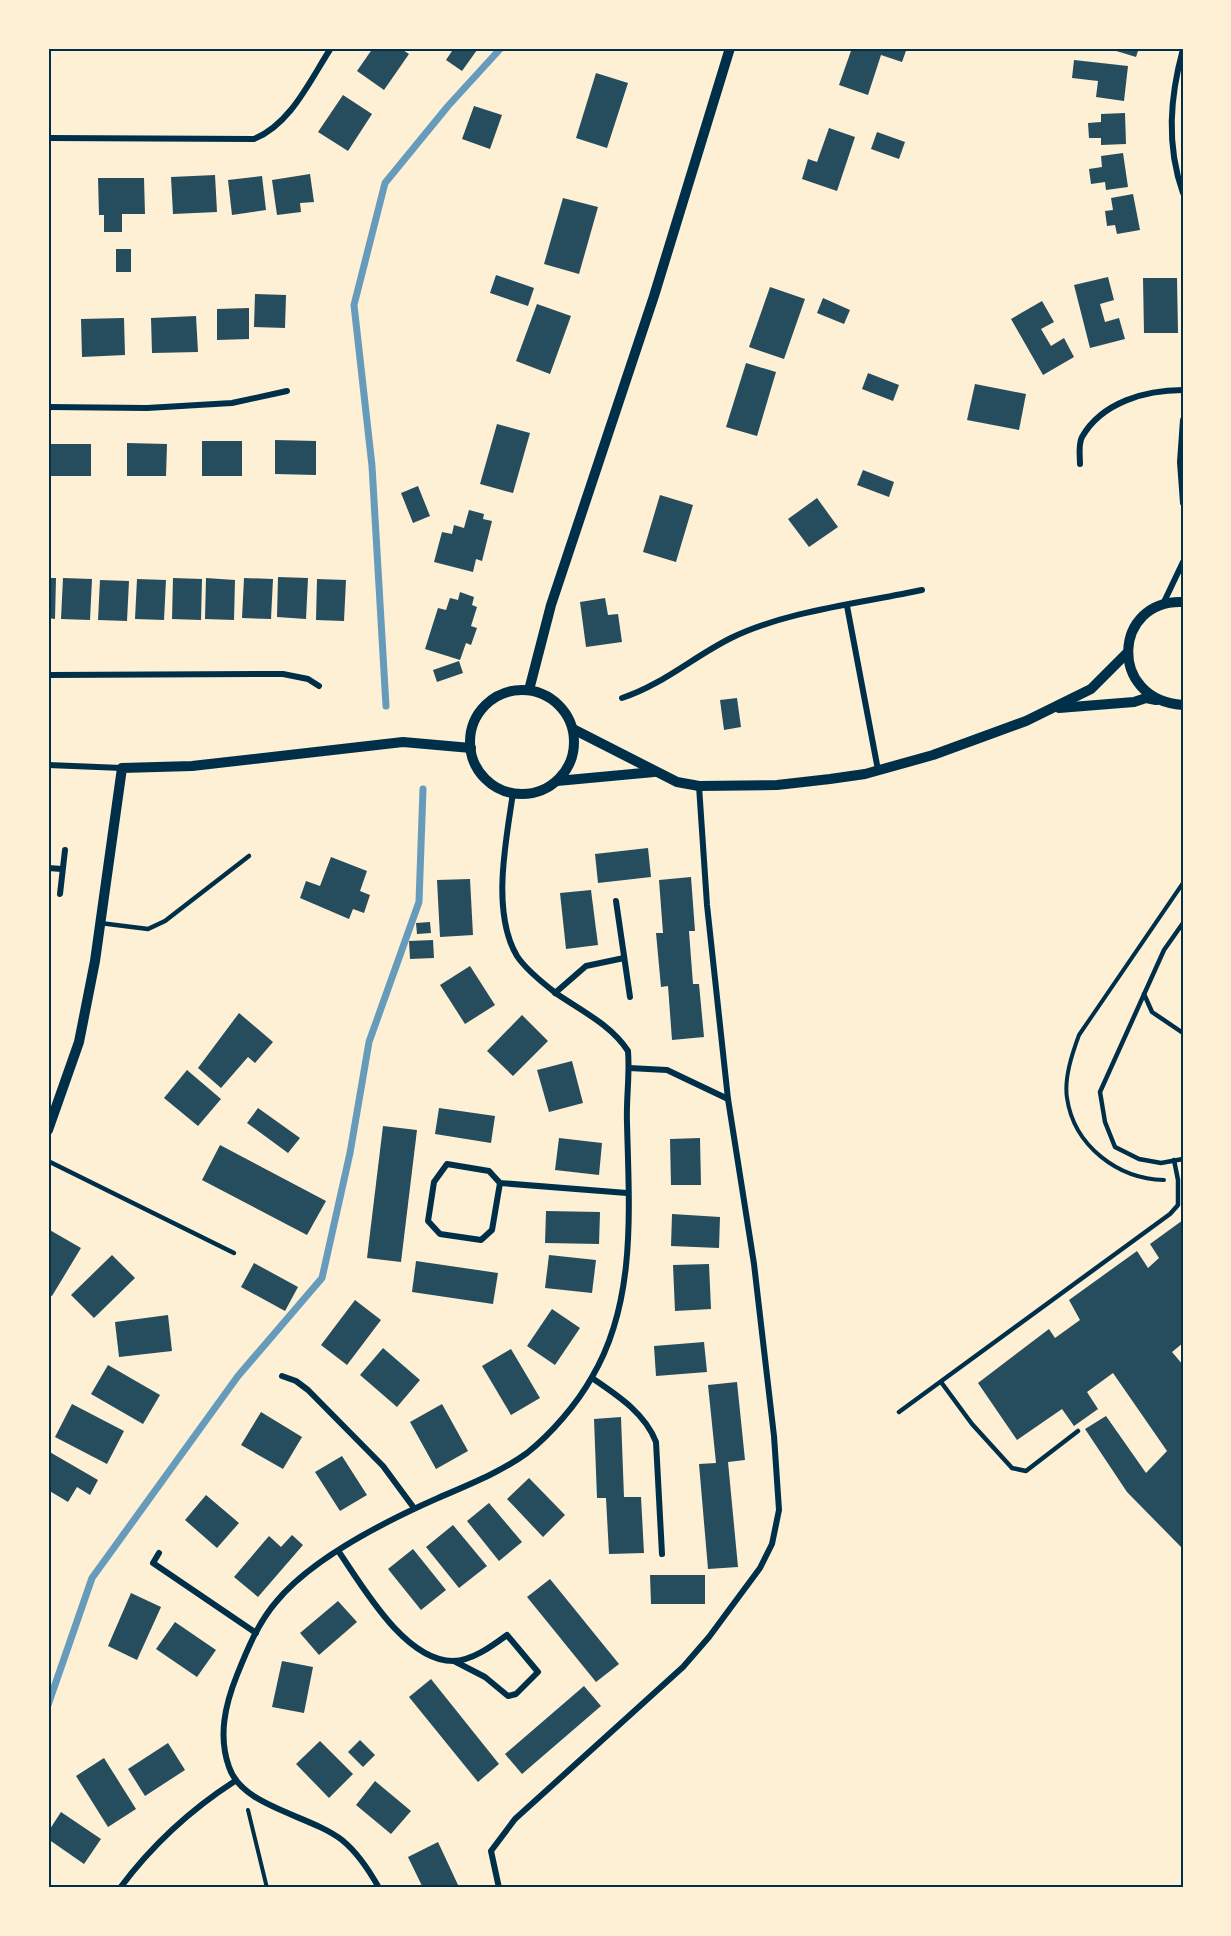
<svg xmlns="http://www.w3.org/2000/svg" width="1231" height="1936" font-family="'Fira Sans',sans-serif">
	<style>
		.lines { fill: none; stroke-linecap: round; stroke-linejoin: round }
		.stream { stroke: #669bbc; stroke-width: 7 }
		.building { fill: #264d5e }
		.path { stroke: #003049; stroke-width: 4 }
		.service { stroke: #003049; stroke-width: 4.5 }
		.minor { stroke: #003049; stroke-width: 6 }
		.tertiary { stroke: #003049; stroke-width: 10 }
		.neatline { fill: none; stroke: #003049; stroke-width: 2 }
	</style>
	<rect width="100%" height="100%" fill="#fdf0d5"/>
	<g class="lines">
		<g class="stream">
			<path d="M386,706L372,466L354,305L385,183L448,106L501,48"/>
			<path d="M48,1705L92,1578L238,1376L322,1278L350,1153L369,1042L419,902L423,789"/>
		</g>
	</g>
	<g class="building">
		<path d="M373,48H400L409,54L384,90L357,71Z"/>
		<path d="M454,48L477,50L462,71L446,60Z"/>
		<path d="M852,48H907L902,62L881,55L868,95L839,85Z"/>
		<path d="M1114,48H1139L1136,57L1113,50Z"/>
		<path d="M1074,60L1128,66L1124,101L1096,97L1098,81L1072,78Z"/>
		<path d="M596,73L628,83L607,148L576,138Z"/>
		<path d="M343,95L372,114L348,151L318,132Z"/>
		<path d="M474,106L502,115L490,149L462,139Z"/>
		<path d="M1125,113L1126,144L1101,145V138H1089L1088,123L1101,122V114Z"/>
		<path d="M829,128L855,137L837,191L802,179L808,159L817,162Z"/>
		<path d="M877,132L905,142L899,159L871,149Z"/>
		<path d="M1123,153L1128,187L1106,190L1105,182L1091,184L1089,169L1102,167L1101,156Z"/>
		<path d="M310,174L314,202L300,203L301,212L277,215L272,180Z"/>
		<path d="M215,175L217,212L173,214L171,177Z"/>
		<path d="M262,176L266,210L232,215L228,180Z"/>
		<path d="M98,178H144L145,214H122V232H104V215H99Z"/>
		<path d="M1133,194L1140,230L1117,234L1115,225L1107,226L1105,211L1113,210L1111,198Z"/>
		<path d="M563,198L598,207L579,274L544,264Z"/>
		<rect x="116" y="249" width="15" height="23"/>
		<path d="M496,275L534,288L528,306L490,293Z"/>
		<path d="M1108,277L1114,300L1100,304L1105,322L1119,318L1125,339L1090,348L1074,285Z"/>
		<path d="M1143,278H1177L1178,333H1144Z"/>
		<path d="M770,287L805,299L784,359L749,347Z"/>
		<path d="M255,294L286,295L285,328L254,327Z"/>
		<path d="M823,298L850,310L844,324L817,313Z"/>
		<path d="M1042,301L1054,322L1041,329L1051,346L1064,338L1074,357L1043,375L1011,319Z"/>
		<path d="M537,304L571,316L550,374L516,361Z"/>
		<path d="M249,308V339L217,340V309Z"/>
		<path d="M196,316L198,352L152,353L151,318Z"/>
		<path d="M124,318L125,355L82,357L81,319Z"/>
		<path d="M746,363L776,372L757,436L726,427Z"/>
		<path d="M868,373L899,385L893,401L862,389Z"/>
		<path d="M975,384L1026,394L1019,430L967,420Z"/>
		<path d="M497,424L530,433L513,493L480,484Z"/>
		<path d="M275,440L316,441V475L275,474Z"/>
		<rect x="202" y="441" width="40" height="35"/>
		<path d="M127,443L167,444L166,476H127Z"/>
		<rect x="50" y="444" width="41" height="32"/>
		<path d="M863,470L894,482L889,497L857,485Z"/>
		<path d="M418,486L430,516L413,523L401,493Z"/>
		<path d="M660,495L693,505L676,562L643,552Z"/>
		<path d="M817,498L838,527L809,547L788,519Z"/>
		<path d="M469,510L484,514L483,519L492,521L482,561L476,559L473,572L434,562L442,532L452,534L454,525L464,528Z"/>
		<path d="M278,577L308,578L306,619L277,617Z"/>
		<path d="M48,578H56L55,619L48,618Z"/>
		<path d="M63,578L92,579L90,620L61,619Z"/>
		<path d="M173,578L202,579L201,620L172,619Z"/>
		<path d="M206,578L235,580L234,620L205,619Z"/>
		<path d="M244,578L273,579L271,619L242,618Z"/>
		<path d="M137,579L166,580L164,620L135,619Z"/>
		<path d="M317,579L346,580L344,621L316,620Z"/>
		<path d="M100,580L129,581L127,621L98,620Z"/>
		<path d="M460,592L474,597L472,605L477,607L471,626L477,628L471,645L466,643L460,660L425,649L438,608L446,610L450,598L458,600Z"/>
		<path d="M605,598L608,615L618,614L622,642L586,647L580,602Z"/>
		<path d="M459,661L463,673L437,682L433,670Z"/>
		<path d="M737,698L741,727L724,730L720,700Z"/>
		<path d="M648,848L651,877L598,883L595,854Z"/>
		<path d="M331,857L367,871L360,891L370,895L364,913L353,909L349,919L300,898L306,881L320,886Z"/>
		<path d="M691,877L695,931H689L691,958L693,984H699L704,1037L672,1040L668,986L661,987L656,933H663L659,880Z"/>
		<path d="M470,879L473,935L440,937L437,880Z"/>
		<path d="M591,890L598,945L566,949L560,893Z"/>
		<path d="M430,922L431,933L417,934L416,923Z"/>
		<path d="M433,940L434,958L410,959L409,941Z"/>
		<path d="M470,966L495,1005L465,1024L440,985Z"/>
		<path d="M239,1013L273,1042L255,1063L248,1057L221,1088L198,1068Z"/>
		<path d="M522,1015L548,1041L513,1076L487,1051Z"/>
		<path d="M572,1061L583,1103L549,1112L537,1070Z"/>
		<path d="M187,1070L221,1099L198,1126L164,1098Z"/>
		<path d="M258,1108L300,1138L288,1153L247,1123Z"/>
		<path d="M439,1108L495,1116L491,1143L435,1134Z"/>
		<path d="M383,1126L417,1130L401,1262L367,1258Z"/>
		<path d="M559,1138L602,1143L599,1175L555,1170Z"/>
		<path d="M700,1138L701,1185H671L670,1139Z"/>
		<path d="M220,1145L326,1201L307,1235L202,1180Z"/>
		<path d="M546,1211L600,1212L599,1244L545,1243Z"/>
		<path d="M672,1214L720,1217L719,1248L671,1246Z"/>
		<path d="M1183,1220V1343L1172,1352L1183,1365V1545L1181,1547L1127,1492L1085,1429L1106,1416L1146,1473L1167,1451L1113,1373L1087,1392L1098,1409L1074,1426L1062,1409L1017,1440L978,1383L1049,1329L1055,1338L1080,1320L1069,1300L1137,1251L1148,1268L1159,1258L1150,1244Z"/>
		<path d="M48,1229L81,1248L52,1296L48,1294Z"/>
		<path d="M112,1255L135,1278L94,1318L71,1295Z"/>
		<path d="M549,1255L596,1260L592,1293L545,1288Z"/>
		<path d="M416,1261L498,1273L493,1304L412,1292Z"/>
		<path d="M254,1263L298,1287L285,1311L241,1287Z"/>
		<path d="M709,1264L711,1309L675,1311L673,1265Z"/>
		<path d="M355,1300L381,1320L347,1365L321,1345Z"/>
		<path d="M552,1309L580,1328L555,1365L527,1346Z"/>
		<path d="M168,1315L172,1351L119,1357L115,1322Z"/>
		<path d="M704,1342L707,1372L656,1376L654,1346Z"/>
		<path d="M383,1348L420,1380L397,1407L360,1375Z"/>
		<path d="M511,1349L540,1398L511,1415L482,1366Z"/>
		<path d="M108,1365L160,1395L143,1424L91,1394Z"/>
		<path d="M737,1382L745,1460L728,1462L738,1567L708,1569L699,1464L716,1463L708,1385Z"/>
		<path d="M72,1404L124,1431L107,1464L55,1437Z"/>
		<path d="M442,1404L468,1451L436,1469L410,1422Z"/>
		<path d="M261,1412L302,1437L283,1469L241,1445Z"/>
		<path d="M621,1417L624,1497H641L644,1553L609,1554L606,1498H597L594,1419Z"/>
		<path d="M48,1451L98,1480L90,1495L77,1487L68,1502L48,1490Z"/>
		<path d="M342,1456L367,1495L340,1511L315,1472Z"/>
		<path d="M529,1478L565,1515L543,1537L507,1499Z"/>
		<path d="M206,1495L239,1523L217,1548L185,1520Z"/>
		<path d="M489,1503L522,1542L499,1561L467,1521Z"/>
		<path d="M453,1525L487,1566L459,1588L426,1547Z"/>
		<path d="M292,1535L303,1545L258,1597L234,1577L269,1536L281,1547Z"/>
		<path d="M413,1549L446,1590L421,1610L388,1569Z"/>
		<path d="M650,1575H705V1604H651Z"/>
		<path d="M550,1579L619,1664L596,1682L527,1597Z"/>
		<path d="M131,1593L161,1607L137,1660L108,1646Z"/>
		<path d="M338,1601L357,1622L319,1655L300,1633Z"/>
		<path d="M175,1622L216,1650L197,1677L156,1649Z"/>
		<path d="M282,1661L313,1667L304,1713L272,1707Z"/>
		<path d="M431,1679L499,1764L478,1782L409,1697Z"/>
		<path d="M584,1686L601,1706L522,1774L505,1754Z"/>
		<path d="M360,1740L375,1755L363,1767L348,1752Z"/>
		<path d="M320,1741L353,1774L329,1798L296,1764Z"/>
		<path d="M168,1743L185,1770L145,1796L128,1769Z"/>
		<path d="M104,1758L136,1809L108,1827L76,1776Z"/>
		<path d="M375,1781L411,1811L391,1834L356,1805Z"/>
		<path d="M61,1812L101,1839L84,1864L48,1839V1832Z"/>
		<path d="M438,1842L458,1885L452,1888H423L408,1857Z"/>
	</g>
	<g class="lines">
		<g class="path">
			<path d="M1164,1180C1118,1179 1074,1146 1067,1098C1064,1078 1072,1054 1079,1035L1183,883"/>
			<path d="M248,1810L267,1888"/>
		</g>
		<g class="service">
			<path d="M100,923L148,929L165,921L249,856"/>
			<path d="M1183,923L1164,950L1100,1092L1105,1122L1115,1147L1139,1159L1161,1163L1183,1159"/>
			<path d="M1144,994L1152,1012L1183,1033"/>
			<path d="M48,1161L234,1253"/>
			<path d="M941,1382L972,1424L1012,1468L1026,1471L1078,1431"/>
			<path d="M899,1412L1170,1214L1178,1205V1180L1174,1160"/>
		</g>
		<g class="minor">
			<path d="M1183,49C1170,97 1166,145 1183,193"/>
			<path d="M48,138L254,139C291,124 310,80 331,48"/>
			<path d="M48,407L147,408L232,403L287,391"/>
			<path d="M1183,420L1180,462L1183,503"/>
			<path d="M1080,464C1080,457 1078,444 1082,437C1102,402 1146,390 1183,390"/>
			<path d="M1163,604L1183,562"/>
			<path d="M847,606L878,770"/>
			<path d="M48,675L283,674L308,679L319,686"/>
			<path d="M622,698C662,685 693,657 731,638C786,611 861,603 922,590"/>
			<path d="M48,765L122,768"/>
			<path d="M48,868L62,869"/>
			<path d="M60,894L65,850"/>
			<path d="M616,901L630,997"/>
			<path d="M555,993L586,966L624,958"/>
			<path d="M629,1068L667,1070L728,1099"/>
			<path d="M500,1183L492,1230L481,1240L440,1234L428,1221L434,1182L447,1164L489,1171L500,1183L627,1193"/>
			<path d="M282,1376L296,1381L308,1390L383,1466L414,1508"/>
			<path d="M592,1378C617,1395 645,1413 656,1442L662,1554"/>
			<path d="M339,1552C363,1587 405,1661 453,1661C472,1661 492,1646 507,1635L538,1672L516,1694L508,1696L485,1677L454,1661"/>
			<path d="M159,1553L153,1563L256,1633"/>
			<path d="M120,1888C152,1845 190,1810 235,1781"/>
			<path d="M379,1888C369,1870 358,1853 342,1840C310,1815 242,1807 229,1767C218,1736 225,1705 237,1675C247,1650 258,1623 276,1602C312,1558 386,1521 438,1498C468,1485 501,1472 527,1453C551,1434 577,1404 592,1377C637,1301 629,1208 627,1123C626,1099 630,1075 628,1051C611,1025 582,1011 557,994C544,984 526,970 517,956C491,912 506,841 513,793"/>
			<path d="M499,1888L491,1851L515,1819L683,1667L709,1637L760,1568L772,1544L779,1510L774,1436L754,1264L728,1099L707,905L699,786"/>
		</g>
		<g class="tertiary">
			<path d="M1183,602C1113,599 1107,700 1183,705"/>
			<circle cx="522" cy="742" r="52"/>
			<path d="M529,690L551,605L654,296L730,48"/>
			<path d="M1059,708L1134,702L1146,698L1156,700"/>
			<path d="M573,729L677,782L699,786L777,785L830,779L865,774L933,755L1026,721L1091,689L1127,653"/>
			<path d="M557,781L654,772"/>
			<path d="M48,1130L79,1042L95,961L122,768L192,766L403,742L471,748"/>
		</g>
	</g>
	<rect width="1231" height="1936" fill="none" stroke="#fdf0d5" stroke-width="99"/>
	<rect x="50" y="50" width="1132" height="1836" class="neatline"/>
</svg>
